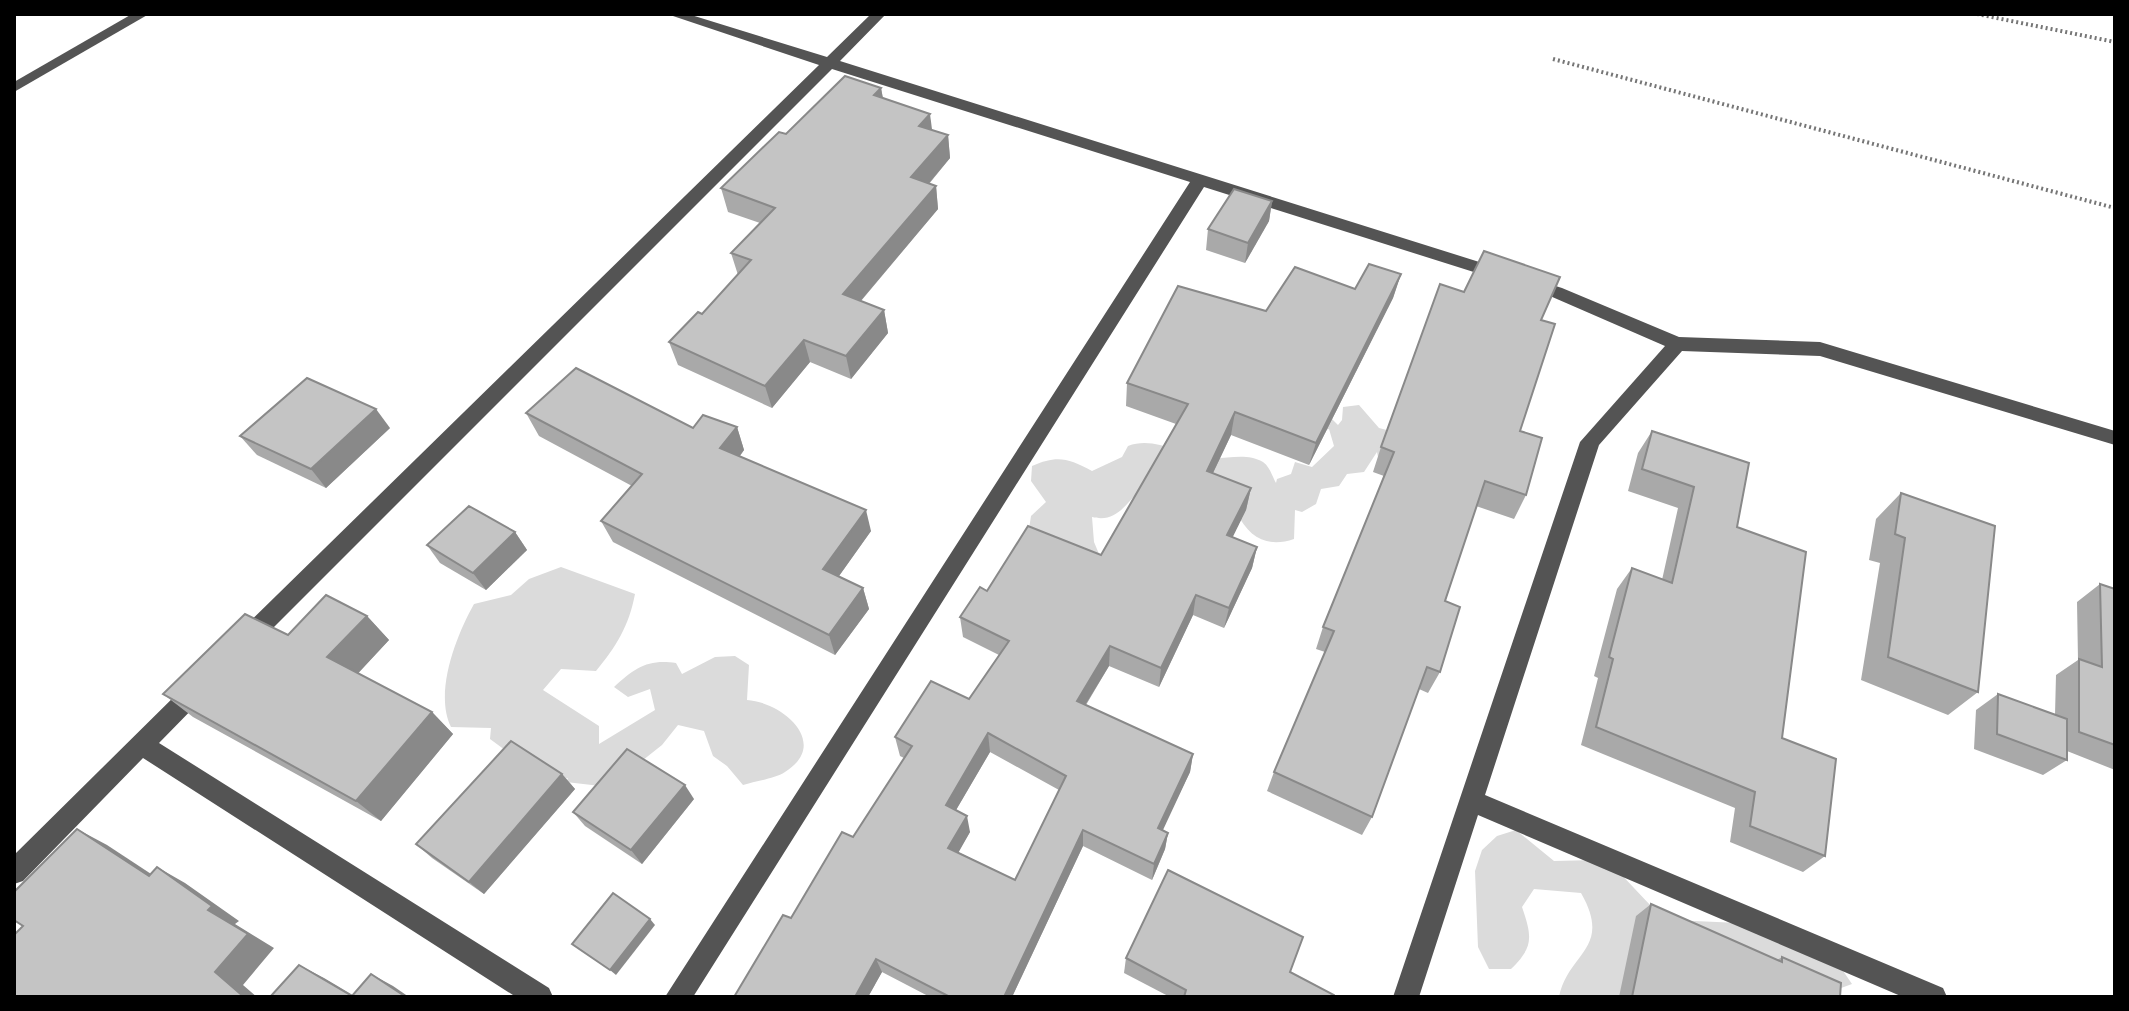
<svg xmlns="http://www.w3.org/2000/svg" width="2129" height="1011" font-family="'Roboto Condensed',sans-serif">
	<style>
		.green { fill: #dbdbdb }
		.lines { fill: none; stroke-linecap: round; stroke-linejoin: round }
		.path { stroke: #767676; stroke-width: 4; stroke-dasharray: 2 3; stroke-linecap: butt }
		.minor { fill: #545454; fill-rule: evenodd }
		.wall { fill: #a9a9a9; fill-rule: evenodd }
		.shaded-wall { fill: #898989 }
		.building { fill: #c4c4c4; stroke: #898989; stroke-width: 2; fill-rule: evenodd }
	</style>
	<rect width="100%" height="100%" fill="#fff"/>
	<g class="green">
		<path d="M1359,405L1379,428L1414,437L1378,457L1377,452L1364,472L1347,474L1339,486L1321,489L1316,504L1302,512L1295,510L1294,539C1268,548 1249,538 1237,513L1140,490C1125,505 1116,523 1092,517L1094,542L1107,573L1029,529L1031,516L1046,502L1031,481L1032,466C1057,455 1068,458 1092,471L1122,457L1128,446C1155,436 1180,455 1207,458C1226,460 1245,452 1263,462C1270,467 1272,476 1276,483L1277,479L1291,474L1295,462L1312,467L1334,446L1329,429L1315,433L1332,419L1338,425L1342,420L1343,407Z"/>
		<path d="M561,567L635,594C629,626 616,647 596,671L561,669L543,690L599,726V744L655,710L650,689L628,697L614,687C635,668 647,659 676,663L682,674L715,657L735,656L749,665L747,700C782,702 831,743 785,772C774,779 755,781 743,785L727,766L713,756L704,731L678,725L662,745L609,787L566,782L568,778L551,784L490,739L491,728L451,727C434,693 456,636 474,604L511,595L529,579Z"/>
		<path d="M1516,830L1554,861L1595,860L1617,870L1651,906L1672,920L1739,923L1837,962L1852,984L1833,991L1721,997H1559C1568,952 1613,949 1581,893L1534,889L1522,907C1532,936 1534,947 1511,969H1489L1478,947L1475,871L1482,850L1497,836Z"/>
	</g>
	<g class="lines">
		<g class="path">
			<path d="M1977,14L2115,42"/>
			<path d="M1553,59L2115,208"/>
		</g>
		<g class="minor">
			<path d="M132,14H149L14,92V82Z"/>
			<path d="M667,14H688L827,57L871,14H886L840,61L1562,288L1679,337L1820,342L2115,431V445L1820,356L1682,351L1599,445L1485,795L1943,988L1947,997H1903L1478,815L1419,997H1393L1580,442L1665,346L1550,296L1204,187L693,997H665L1190,182L832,69L253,648L245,650L237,648L234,641L237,634L819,65Z"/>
			<path d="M197,679L205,682L208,689L205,696L159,743L549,988L553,997H516L143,758L23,881L14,884V855L189,682Z"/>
		</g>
	</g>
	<g class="wall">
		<path d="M881,88L883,98L932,130L948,135L950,158L929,184L936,186L938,209L861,301L884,310L888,333L851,379L810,362L772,408L678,365L669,342L702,314L738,275L731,253L760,223L728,212L721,188L786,134Z"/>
		<path d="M1272,201L1269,221L1245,263L1206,250L1208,229Z"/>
		<path d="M1401,274L1393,298L1309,465L1231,435L1213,473L1251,488L1246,510L1232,537L1257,547L1252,568L1224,628L1193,615L1159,687L1109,666L1086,705L1193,754L1190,772L1162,830L1168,833L1165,849L1152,880L1083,846L1012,997H930L882,972L868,997H734L791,918L853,837L904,758L900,756L895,737L969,699L999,655L963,637L960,617L987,591L1101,555L1176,424L1126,406L1127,383L1266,311L1355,289ZM990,752L1059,790L1015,880L958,852L970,832L956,810Z"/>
		<path d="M1541,320L1520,431L1526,495L1514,519L1476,506L1445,601L1440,672L1428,693L1419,689L1372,817L1362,835L1267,791L1274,772L1325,652L1316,649L1323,627L1384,476L1373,472L1381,447Z"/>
		<path d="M526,413L693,428L737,427L744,450L740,456L871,531L839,576L863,588L869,609L835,655L613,542L601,521L632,486L539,436Z"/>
		<path d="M390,428L326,488L257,455L240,436Z"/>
		<path d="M1652,431L1737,527L1782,738L1825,856L1803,872L1730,842L1735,808L1581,745L1598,678L1594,676L1617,589L1632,568L1662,580L1678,508L1628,491L1638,453Z"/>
		<path d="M1901,493L1978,692L1948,715L1861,680L1880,563L1869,560L1876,519Z"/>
		<path d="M515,532L527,550L486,590L440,563L427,545Z"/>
		<path d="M2100,584L2115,589V770L2067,751V760L2043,775L1974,749L1976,710L1998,694L2055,715L2056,675L2078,660L2077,602Z"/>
		<path d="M367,616L389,640L358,673L432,712L453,734L381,821L193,717L163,694L288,635Z"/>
		<path d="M562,774L575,789L484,894L432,858L416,844Z"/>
		<path d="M694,799L642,864L585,826L573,812Z"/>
		<path d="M1651,904L1777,960L1782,957L1840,997H1619L1636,916Z"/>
		<path d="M1126,958L1290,972L1334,997H1170L1124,973Z"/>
	</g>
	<g class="shaded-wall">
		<path d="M881,88L885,111L874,95Z"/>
		<path d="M930,114L933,137L919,126Z"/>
		<path d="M948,135L950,158L914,201L911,177Z"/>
		<path d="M936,186L938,209L847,317L843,294Z"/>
		<path d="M1272,201L1269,221L1245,263L1248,243Z"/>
		<path d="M1401,274L1393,298L1309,465L1316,443Z"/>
		<path d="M884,310L888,333L851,379L846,356Z"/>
		<path d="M804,340L810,362L772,408L765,386Z"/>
		<path d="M376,409L390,428L326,488L311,469Z"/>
		<path d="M1235,412L1231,435L1203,494L1207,471Z"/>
		<path d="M737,427L744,450L729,470L720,448Z"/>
		<path d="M1251,488L1246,510L1223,557L1227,535Z"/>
		<path d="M866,510L871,531L829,590L823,569Z"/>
		<path d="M515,532L527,550L486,590L473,573Z"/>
		<path d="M1257,547L1252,568L1224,628L1229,608Z"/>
		<path d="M863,588L869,609L835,655L829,635Z"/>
		<path d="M1196,595L1193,615L1159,687L1161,668Z"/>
		<path d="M367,616L389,640L351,681L327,657Z"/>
		<path d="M1110,646L1109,666L1076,720L1077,701Z"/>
		<path d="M432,712L453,734L381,821L356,801Z"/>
		<path d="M988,733L990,752L949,822L946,805Z"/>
		<path d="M1193,754L1190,772L1156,845L1158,828Z"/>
		<path d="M562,774L575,789L484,894L469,882Z"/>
		<path d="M685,785L694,799L642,864L631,850Z"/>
		<path d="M967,816L970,832L952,864L948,848Z"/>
		<path d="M77,829L107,845L177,891L149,876Z"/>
		<path d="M1083,830V846L1012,997H1004Z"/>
		<path d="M1168,833L1165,849L1152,880L1154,864Z"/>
		<path d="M157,867L185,883L239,921L235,924L274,948L243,985L257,997H244L215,972Z"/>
		<path d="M650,919L655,925L616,975L610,970Z"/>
		<path d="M876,959L882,972L868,997H855Z"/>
		<path d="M299,965L324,978L356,997H353Z"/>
		<path d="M371,974L393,986L409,997H406Z"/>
	</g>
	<g class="building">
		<path d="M845,76L881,88L874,95L930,114L919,126L948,135L911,177L936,186L843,294L884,310L846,356L804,340L765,386L669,342L698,312L702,314L751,260L731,253L775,208L721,188L779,132L786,134Z"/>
		<path d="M1234,189L1272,201L1248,243L1208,229Z"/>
		<path d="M1484,251L1560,277L1541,320L1555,324L1520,431L1542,438L1526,495L1485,481L1445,601L1460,607L1440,672L1427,667L1372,817L1274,772L1334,631L1323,627L1394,452L1381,447L1440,284L1464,292Z"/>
		<path d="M1369,264L1401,274L1316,443L1235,412L1207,471L1251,488L1227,535L1257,547L1229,608L1196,595L1161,668L1110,646L1077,701L1193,754L1158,828L1168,833L1154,864L1083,830L1004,997H950L876,959L855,997H734L783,915L791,918L842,832L853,837L912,746L895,737L931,681L969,699L1009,641L960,617L980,587L987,591L1028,526L1101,555L1188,404L1127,383L1178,286L1266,311L1295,267L1355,289ZM988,733L1066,776L1015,880L948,848L967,816L946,805Z"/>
		<path d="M576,368L693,428L703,415L737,427L720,448L866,510L823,569L863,588L829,635L601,521L642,474L526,413Z"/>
		<path d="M307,378L376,409L311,469L240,436Z"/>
		<path d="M1652,431L1749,463L1737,527L1806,552L1782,738L1836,759L1825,856L1750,826L1755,792L1596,727L1613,659L1609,657L1632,568L1672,583L1694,487L1642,469Z"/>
		<path d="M1901,493L1995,526L1978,692L1888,657L1905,538L1895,534Z"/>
		<path d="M469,506L515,532L473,573L427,545Z"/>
		<path d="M2100,584L2115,589V745L2079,732V659L2102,667Z"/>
		<path d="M326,595L367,616L327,657L432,712L356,801L163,694L245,614L288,635Z"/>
		<path d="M1998,694L2067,719V760L1997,734Z"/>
		<path d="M511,741L562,774L469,882L416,844Z"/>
		<path d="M627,749L685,785L631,850L573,812Z"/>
		<path d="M77,829L149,876L157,867L212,906L208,910L248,934L215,972L244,997H14V935L23,926L14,920V892Z"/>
		<path d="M1168,870L1303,937L1290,972L1334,995V997H1184L1186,990L1126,958Z"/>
		<path d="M613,893L650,919L610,970L572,944Z"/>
		<path d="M1651,904L1782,962V957L1841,983L1840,997H1632Z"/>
		<path d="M299,965L352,996L371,974L406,997H270Z"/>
	</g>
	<rect width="2129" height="1011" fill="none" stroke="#000000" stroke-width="32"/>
</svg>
